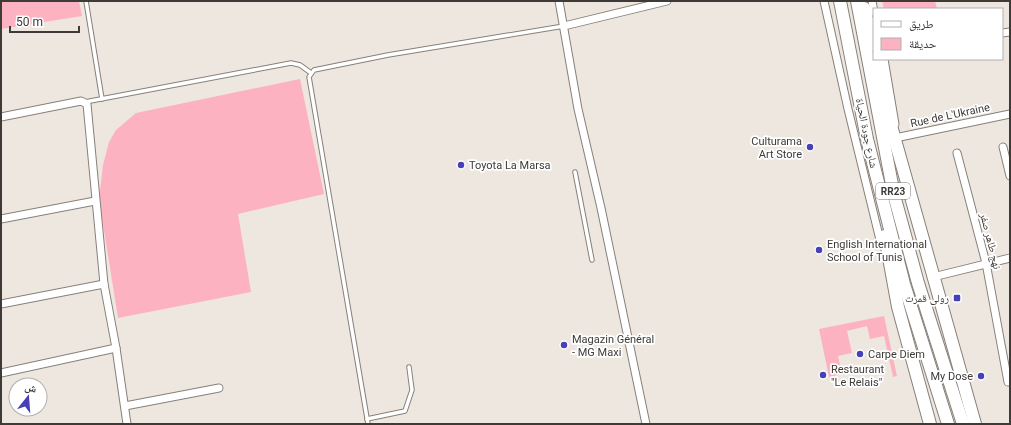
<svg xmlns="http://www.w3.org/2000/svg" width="1011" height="425" font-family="Roboto,'Noto Naskh Arabic',sans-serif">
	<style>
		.green { fill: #fdb2c2 }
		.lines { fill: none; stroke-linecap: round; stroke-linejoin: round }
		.service-casing { stroke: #87807a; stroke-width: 5.5 }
		.minor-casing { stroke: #87807a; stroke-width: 9 }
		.trunk-casing { stroke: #87807a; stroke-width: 14 }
		.service { stroke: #fff; stroke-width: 3.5 }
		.minor { stroke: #fff; stroke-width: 7 }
		.trunk { stroke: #fff; stroke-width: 12 }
		.poi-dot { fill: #4741b7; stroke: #fff; stroke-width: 1.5 }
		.labels { text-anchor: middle; stroke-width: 3.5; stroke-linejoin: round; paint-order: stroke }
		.shield { fill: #fff; stroke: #777574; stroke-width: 1 }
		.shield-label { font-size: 10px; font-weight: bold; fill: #3d3a38 }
		.street-label { font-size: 11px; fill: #3d3a38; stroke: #fff }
		.poi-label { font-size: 11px; fill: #3d3a38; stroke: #fff; text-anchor: start }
	</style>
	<rect width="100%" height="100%" fill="#eee7e0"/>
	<g class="green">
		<path d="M1,1H79L82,16L1,29Z"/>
		<path d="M882,1H935L937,9H884Z"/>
		<path d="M300,79L324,194L238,214L251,292L118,318L99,199L103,165L109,142L116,130L136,113Z"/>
		<path d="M884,316L897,376L893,377L884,336L870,339L867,326L847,331L852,353L838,356L842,374L829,377L819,329Z"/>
	</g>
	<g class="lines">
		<defs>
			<g id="service">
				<path d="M86,1L102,99"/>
				<path d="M85,102L291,63L300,65L311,73"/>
				<path d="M575,172L592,260"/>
				<path d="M367,419L405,411L412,390L409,367"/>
				<path d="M368,424L309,77L314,70L388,55L564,26"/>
			</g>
			<g id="minor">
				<path d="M559,1L578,109L601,208L646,424"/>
				<path d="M824,1L848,109L881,244"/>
				<path d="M872,1L874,12"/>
				<path d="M564,26L667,1"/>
				<path d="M1002,33L1010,32"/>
				<path d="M884,59L895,124"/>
				<path d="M1,117L81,101L87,104L104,284L116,348L127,424"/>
				<path d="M895,138L1010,114"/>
				<path d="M1003,147L1010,176"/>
				<path d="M957,153L986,263L1008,382"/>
				<path d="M1,219L95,201"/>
				<path d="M933,277L1010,258"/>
				<path d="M1,304L104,284"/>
				<path d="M1,373L116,348"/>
				<path d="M125,406L219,388"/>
			</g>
			<g id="trunk">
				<path d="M840,1L867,139L904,284L948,424"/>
				<path d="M857,1L894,195L918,283L963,424"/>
				<path d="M864,8L874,45"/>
				<path d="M877,59L886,108L975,424"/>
				<path d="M885,236L898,307L930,424"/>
			</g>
		</defs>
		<use href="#service" class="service-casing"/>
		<use href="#minor" class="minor-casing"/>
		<use href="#trunk" class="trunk-casing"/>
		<use href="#service" class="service"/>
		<use href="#minor" class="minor"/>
		<use href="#trunk" class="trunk"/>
	</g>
	<g class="poi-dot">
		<circle cx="810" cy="147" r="4"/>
		<circle cx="461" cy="165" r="4"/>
		<circle cx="819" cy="250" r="4"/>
		<rect x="953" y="294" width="8" height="8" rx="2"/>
		<circle cx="564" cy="345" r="4"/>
		<circle cx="860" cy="354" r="4"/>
		<circle cx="823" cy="375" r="4"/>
		<circle cx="981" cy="376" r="4"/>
	</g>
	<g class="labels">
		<rect class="shield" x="876" y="183" width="34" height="16" rx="3"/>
		<g class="shield-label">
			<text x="893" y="195">RR23</text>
		</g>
		<g class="street-label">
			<text transform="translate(950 115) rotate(-12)" y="4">Rue de L'Ukraine</text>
			<text transform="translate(867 133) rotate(78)" y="4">شارع جودة الحياة</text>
			<text transform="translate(991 241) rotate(76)" y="4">نهج طاهر صفر</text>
		</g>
		<g class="poi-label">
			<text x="802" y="145" text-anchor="end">Culturama<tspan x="802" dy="13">Art Store</tspan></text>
			<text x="469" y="169">Toyota La Marsa</text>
			<text x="827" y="248">English International<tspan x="827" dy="13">School of Tunis</tspan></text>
			<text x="949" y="302" text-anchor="end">رولى قمرت</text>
			<text x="572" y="343">Magazin Général<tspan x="572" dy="13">- MG Maxi</tspan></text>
			<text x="868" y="358">Carpe Diem</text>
			<text x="831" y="373">Restaurant<tspan x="831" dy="13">"Le Relais"</tspan></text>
			<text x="973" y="380" text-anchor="end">My Dose</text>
		</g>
	</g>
	<rect width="1011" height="425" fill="none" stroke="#3d3a38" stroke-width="4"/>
	<rect x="873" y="8" width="130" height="52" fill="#ffffff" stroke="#b1b0af"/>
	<rect x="881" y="21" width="20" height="6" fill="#ffffff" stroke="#b1b0af"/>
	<text x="909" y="28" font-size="12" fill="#3d3a38">طريق</text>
	<rect x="881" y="38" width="20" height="12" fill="#fdb2c2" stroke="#b1b0af"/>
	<text x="909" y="48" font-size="12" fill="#3d3a38">حديقة</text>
	<g transform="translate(28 397) rotate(17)"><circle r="19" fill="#ffffff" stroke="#b1b0af"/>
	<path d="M0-3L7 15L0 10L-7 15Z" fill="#4741b7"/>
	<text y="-6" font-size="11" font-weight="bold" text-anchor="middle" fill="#3d3a38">ش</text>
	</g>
	<path d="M10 26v6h69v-6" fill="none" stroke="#3d3a38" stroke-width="2"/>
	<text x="16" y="26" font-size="12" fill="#3d3a38" stroke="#ffffff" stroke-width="3" paint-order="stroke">50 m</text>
</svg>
